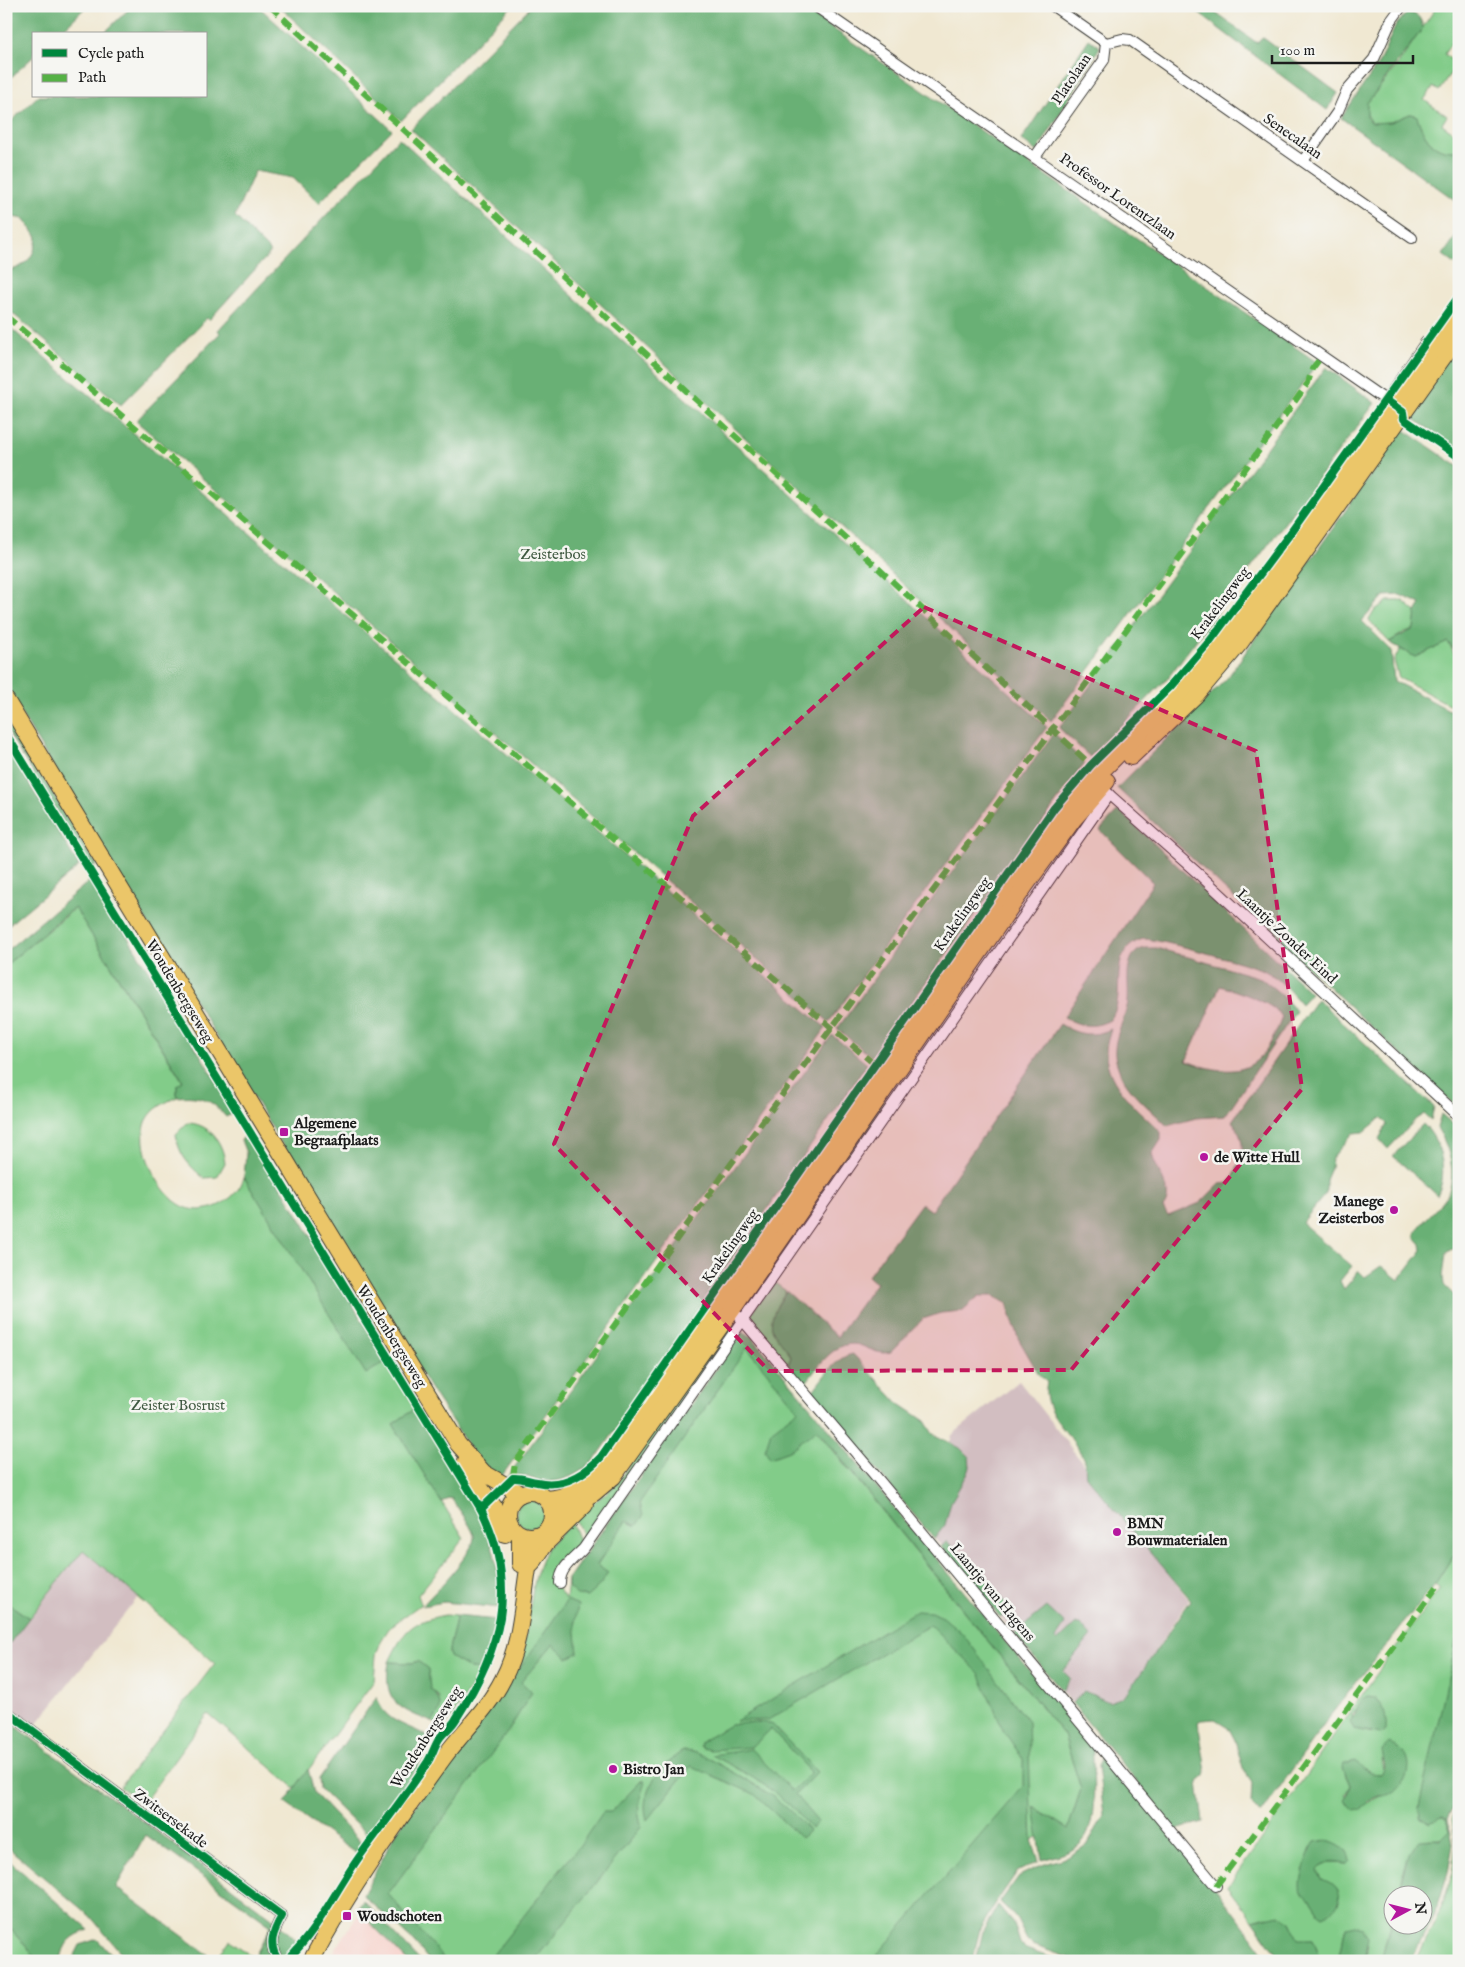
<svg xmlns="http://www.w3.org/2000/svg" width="1465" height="1967" font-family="'IM FELL English',serif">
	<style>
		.built { fill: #f7d0c9 }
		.industrial { fill: #d2bec1 }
		.green { fill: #82cc89; stroke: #4f7452; fill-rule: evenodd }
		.forest { fill: #69b075; stroke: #426648; fill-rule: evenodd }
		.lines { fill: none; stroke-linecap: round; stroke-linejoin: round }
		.minor-casing { stroke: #3c3b37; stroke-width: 12 }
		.primary-casing { stroke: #3c3b37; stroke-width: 18 }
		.minor { stroke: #fff; stroke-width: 10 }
		.primary { stroke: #ebc669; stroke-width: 16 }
		.quiet { stroke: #55b145; stroke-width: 6; stroke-dasharray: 12 6; stroke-linecap: butt }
		.cycleway-casing { stroke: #f6f6f2; stroke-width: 11 }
		.cycleway { stroke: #00873e; stroke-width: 8 }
		.marked { fill: #c2185b; fill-opacity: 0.2; stroke: #c2185b; stroke-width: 4; stroke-dasharray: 10 6; stroke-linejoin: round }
		.poi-dot { fill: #b5179e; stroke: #f6f6f2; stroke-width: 2 }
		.labels { text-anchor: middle; stroke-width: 5; stroke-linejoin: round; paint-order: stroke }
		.street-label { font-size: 15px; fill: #1c1c1c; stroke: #f6f6f2 }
		.park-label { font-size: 15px; fill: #405a42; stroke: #f6f6f2 }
		.poi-label { font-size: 15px; font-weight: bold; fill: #1c1c1c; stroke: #f6f6f2; text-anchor: start }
	</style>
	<rect width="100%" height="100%" fill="#f6f6f2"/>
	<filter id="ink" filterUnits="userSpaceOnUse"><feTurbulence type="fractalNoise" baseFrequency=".02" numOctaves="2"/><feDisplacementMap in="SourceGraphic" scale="10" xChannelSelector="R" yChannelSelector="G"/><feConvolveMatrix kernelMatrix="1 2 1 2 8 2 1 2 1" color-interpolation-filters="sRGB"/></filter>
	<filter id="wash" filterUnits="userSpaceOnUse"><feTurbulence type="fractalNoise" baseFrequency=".0096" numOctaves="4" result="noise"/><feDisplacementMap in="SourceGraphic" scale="20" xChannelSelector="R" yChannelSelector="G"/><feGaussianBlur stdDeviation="1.12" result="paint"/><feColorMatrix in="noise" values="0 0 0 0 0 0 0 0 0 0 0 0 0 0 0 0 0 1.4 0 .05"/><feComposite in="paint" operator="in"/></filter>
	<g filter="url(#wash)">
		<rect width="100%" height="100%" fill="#f0e8d2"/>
		<path class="built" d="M360,1912L407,1961H328Z"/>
		<g class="industrial">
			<path d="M1019,1381L1189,1600L1099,1736L928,1530L952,1435Z"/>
			<path d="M83,1549L139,1596L36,1725L6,1703V1648Z"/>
		</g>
		<g class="green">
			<path d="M1437,6H1459V43L1453,41L1444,54L1457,64L1439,91L1433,87L1424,100L1447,116L1442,124L1459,136V150C1434,155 1423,136 1417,116L1410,114L1391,122L1372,123L1366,113L1367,103L1399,63Z"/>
			<path d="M1388,601H1403L1416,612L1414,629L1405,632L1389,642L1369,620L1375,610Z"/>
			<path d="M1448,642L1459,663V706L1450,705L1399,678L1394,661L1400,649L1415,657Z"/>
			<path d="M75,908L183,1082L177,1085V1097C166,1102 153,1108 147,1120C135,1145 157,1190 179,1204C203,1220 238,1201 244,1177L366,1373L387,1361L416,1408L393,1424L464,1538L418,1595L421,1604L390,1627L381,1641L376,1655L374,1681L295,1788L208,1714L144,1802L120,1787L215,1663L83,1550L29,1618L6,1602V965Z"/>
			<path d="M882,1097L889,1104L745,1310L743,1304Z"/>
			<path d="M187,1123C209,1123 223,1142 225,1163L217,1177L204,1178C189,1166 178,1154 176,1134Z"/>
			<path d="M772,1281L786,1291L777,1306L773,1331L785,1345L791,1357L788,1365L749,1317Z"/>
			<path d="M716,1334L726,1341L585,1541L575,1518L616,1485Z"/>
			<path d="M736,1341L747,1348L816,1429L1064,1735L1081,1789L1068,1829L1032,1840L909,1961H430L411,1939L363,1895L521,1653C531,1621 529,1585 544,1554C549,1543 563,1532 572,1523L581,1546L555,1563L549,1578L566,1599L568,1579Z"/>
			<circle cx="530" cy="1514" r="14"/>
			<path d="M1459,1553V1629L1455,1645L1442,1817L1446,1818L1449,1831L1441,1839C1436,1840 1430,1838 1425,1840C1404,1846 1403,1876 1398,1894H1392V1916L1381,1961H1364L1368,1945L1346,1927C1342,1938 1344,1948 1338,1958L1325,1961L1318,1954L1312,1939L1299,1940L1291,1922L1267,1916L1253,1920L1228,1887L1373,1679L1440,1588L1435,1584L1452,1557ZM1360,1706L1373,1733L1354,1729L1352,1714ZM1382,1759L1404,1782C1392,1794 1376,1795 1369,1804L1345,1795L1350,1785L1345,1774L1361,1768L1372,1774H1381L1384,1771ZM1311,1847L1347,1864C1337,1864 1325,1860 1318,1869L1322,1879L1319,1913L1308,1896L1303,1870L1307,1864Z"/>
			<path d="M445,1615L456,1616C456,1628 446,1649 450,1657L467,1667L482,1671L445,1727L432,1722L436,1717L439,1697L430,1689L427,1669L418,1661L413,1663L389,1662C404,1631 409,1622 445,1615Z"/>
			<path d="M1459,1803V1961H1416L1442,1907L1452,1875L1456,1845L1452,1819Z"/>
			<path d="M6,1924L39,1961H6Z"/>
			<path d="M230,1940L254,1958L257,1961L215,1960Z"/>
		</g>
		<g class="forest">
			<path d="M6,6H87L58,34H34V56L6,82Z"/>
			<path d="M132,6H258L392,130L319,203L293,178L255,171L235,216L271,252L209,320L207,318L121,405L6,308V271C26,268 35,256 37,237L24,219L6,216V126L38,96H206V34H103Z"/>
			<path d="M279,6H512L401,121Z"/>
			<path d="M531,6H800L1318,363L1051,721L411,129Z"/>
			<path d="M1189,6H1206L1257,43L1262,37L1338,93L1327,110Z"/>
			<path d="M1407,13C1418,13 1421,18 1423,28L1367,103V117L1372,123L1391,122L1410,114L1417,116C1423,136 1434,155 1459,150V203L1341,118L1378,64L1396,25Z"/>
			<path d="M1089,39L1100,47L1037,152L1021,140Z"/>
			<path d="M399,138L1047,727L829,1022L136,421L220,333L218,330Z"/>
			<path d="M1459,232V267L1443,255Z"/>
			<path d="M6,324L826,1028L501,1477L479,1462L430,1388L6,689Z"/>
			<path d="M1459,341V450L1407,414Z"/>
			<path d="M1326,367L1375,403L1167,679L1090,757L1059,728Z"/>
			<path d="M1403,429L1459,467V663L1458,655L1448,642L1415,657L1389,642L1414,629L1416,612L1421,604L1400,595L1384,596L1362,621L1391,650L1394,681L1449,710L1459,709V1109L1117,788L1228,677Z"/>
			<path d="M6,717L97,865L91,868L6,729Z"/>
			<path d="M1054,733L1085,763L872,1057L837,1029Z"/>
			<path d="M6,746L79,866L6,927Z"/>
			<path d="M1119,810L1311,993L1301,1004C1291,992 1280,979 1265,971C1255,965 1154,938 1144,939C1138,940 1133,943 1128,948C1111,967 1126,999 1110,1020C1093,1029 1080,1026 1064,1017L1153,883L1100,830Z"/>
			<path d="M92,879L233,1108L235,1112L226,1117C211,1099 201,1095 177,1097V1085L183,1081L75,908L67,913L6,965V951Z"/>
			<path d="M1146,948H1157L1261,978L1282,995L1296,1011L1225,1116L1196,1118L1167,1126C1150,1108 1126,1091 1118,1067C1108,1042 1125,1024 1128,1001C1129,988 1126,974 1130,962C1132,954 1138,949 1146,948ZM1220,986C1236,991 1273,1002 1282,1017C1262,1072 1240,1080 1186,1061Z"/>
			<path d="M1317,999L1434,1107L1431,1120L1424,1114L1416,1119L1388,1149L1379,1139L1387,1124L1381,1118L1364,1132L1353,1133L1332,1158L1331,1168L1326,1180V1193L1302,1223L1352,1266L1340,1281L1344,1289L1359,1271L1365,1277L1381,1266L1399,1280L1422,1250L1421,1244L1414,1236C1420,1223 1433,1213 1442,1202C1460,1182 1450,1147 1437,1128L1441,1114L1459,1129V1249L1450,1250L1446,1253L1443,1277L1444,1285L1459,1300V1553L1452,1557L1435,1584L1329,1717L1261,1814L1251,1804L1252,1782L1243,1769L1235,1740L1228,1727L1215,1719L1201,1720L1198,1722L1206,1771L1205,1776L1198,1782L1203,1822L1176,1830L1072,1703L1084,1691L1109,1702L1121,1698L1128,1692L1191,1600L1086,1476C1085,1472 1086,1468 1085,1464C1077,1434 1039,1417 1047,1381L1040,1376L1018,1338L1007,1303L993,1296H979L962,1311L941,1313L923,1319L891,1352C880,1355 872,1350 862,1346C837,1336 818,1367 805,1384L788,1365L791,1357C787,1347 776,1338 773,1331C767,1318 780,1302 786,1291L837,1337L876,1283L868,1276L921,1204L931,1211L1060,1024C1076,1034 1092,1038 1111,1029C1109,1037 1106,1044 1106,1052C1106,1086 1139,1110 1161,1132V1140L1152,1154C1156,1171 1176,1193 1163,1208L1168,1216L1200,1203L1219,1184L1229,1183C1244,1160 1248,1143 1232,1121Z"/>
			<path d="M832,1035L867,1064L595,1460C581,1473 562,1484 542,1481C528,1479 518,1470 505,1480Z"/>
			<path d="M1423,1124C1441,1140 1449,1174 1437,1195L1393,1156Z"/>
			<path d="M248,1133L387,1361L366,1374L244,1177L246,1153L241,1140Z"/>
			<path d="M743,1331L753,1338L1093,1747C1092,1771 1099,1823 1083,1841C1074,1853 1055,1856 1042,1860L1034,1807L1068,1829L1081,1789L1064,1735L817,1429L789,1451L770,1458L765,1450L771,1431L798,1410L747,1348L640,1502L643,1516L636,1526L626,1521L597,1565L608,1573L600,1585L587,1597L577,1595L568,1587V1579Z"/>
			<path d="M853,1354L898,1403L925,1421L933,1434L960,1448L969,1457L970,1467L967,1474L951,1502L945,1525L934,1539L812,1392C822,1380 836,1356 853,1354Z"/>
			<path d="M416,1408C457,1473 502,1527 500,1608L444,1602L422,1606C433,1594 477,1550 474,1535C471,1525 457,1507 451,1498L441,1502L393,1424Z"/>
			<path d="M947,1541L978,1578L984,1577L1012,1610L1000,1617L941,1547Z"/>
			<path d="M567,1600L578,1605L575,1622L578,1653L568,1658L553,1644L521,1682L532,1692L509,1730L388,1894L446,1961H430L411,1939L363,1895L397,1831L516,1666L520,1668Z"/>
			<path d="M6,1602L29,1618L6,1648Z"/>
			<path d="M1047,1607L1065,1624L1055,1639L1057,1642L1076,1624H1080L1091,1636L1063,1671L1070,1678L1062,1691L1014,1634Z"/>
			<path d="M916,1611L931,1612L943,1617L962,1633L1028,1721L1032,1840L1039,1861L1017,1872L997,1901L980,1929L972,1961H872L1023,1786V1759L1003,1730L979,1673L930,1625L768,1720L736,1721Z"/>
			<path d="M456,1616L498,1620L494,1639L482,1671L467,1667L450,1657C446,1649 456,1628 456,1616Z"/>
			<path d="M1459,1629V1795L1448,1819L1453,1844L1448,1873L1438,1906L1411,1961H1381L1392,1917V1924H1422V1894H1398L1408,1854L1420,1840L1441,1839L1449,1831L1446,1818L1442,1817L1430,1823L1420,1817L1419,1807Z"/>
			<path d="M418,1661L428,1669L430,1689C443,1700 443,1710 432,1722C399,1709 382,1702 389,1662L413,1663Z"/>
			<path d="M377,1696C382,1724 413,1725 431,1739L418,1767L370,1838L320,1789L319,1779Z"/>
			<path d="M1368,1696L1375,1697C1384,1706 1387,1717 1386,1730L1381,1734L1354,1729L1350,1722L1362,1700Z"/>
			<path d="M6,1719L272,1918L300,1943L283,1961H257L254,1958L271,1926L146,1835L116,1887L217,1961H128L90,1916L6,1846Z"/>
			<path d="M755,1722L771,1723L817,1772L795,1795L818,1822L811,1829C785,1794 750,1775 712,1755L751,1749L792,1791L811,1772L771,1729L752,1747L710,1750L702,1748L700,1746L701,1742L730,1725Z"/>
			<path d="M1389,1743C1393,1746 1399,1748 1402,1752C1413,1763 1407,1782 1396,1790C1389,1795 1381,1794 1374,1798C1367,1803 1365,1808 1355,1810L1345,1801L1350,1785L1343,1768L1344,1764L1356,1761C1362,1770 1369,1774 1381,1774L1385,1768L1382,1750Z"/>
			<path d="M683,1751C698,1751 710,1759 722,1766C755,1784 785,1801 809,1831L801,1838L754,1794L691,1766L647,1820C638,1793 661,1764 683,1751Z"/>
			<path d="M1103,1754L1217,1890L1270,1961H1078L1032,1945L1027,1940L1015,1916L1000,1902L1019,1876L1042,1865L1068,1857L1088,1844L1104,1815L1098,1766Z"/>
			<path d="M308,1769L314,1793L364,1846L358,1855L285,1803Z"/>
			<path d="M642,1780L645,1782C640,1798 635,1810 642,1826L534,1961H488L580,1845L603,1812H611Z"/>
			<path d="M1327,1840C1339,1843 1348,1849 1350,1861L1347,1864C1338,1863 1325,1860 1318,1869L1322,1879C1326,1881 1332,1883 1336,1887C1345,1898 1335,1912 1324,1916C1314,1911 1313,1898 1302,1892C1298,1882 1308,1851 1315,1842Z"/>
			<path d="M6,1858L89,1930C72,1935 63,1943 61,1961H39L6,1924Z"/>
			<path d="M363,1900L420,1961H407L360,1912L358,1907Z"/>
			<path d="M998,1905L1014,1924L1020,1943L1026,1949L1060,1961H976L983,1931Z"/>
			<path d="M1279,1914L1291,1922L1299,1939H1312L1318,1954L1325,1961H1283L1253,1920Z"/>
			<path d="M1355,1925L1363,1927L1368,1937L1364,1961H1325L1338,1958C1344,1948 1342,1937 1346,1927Z"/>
			<path d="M97,1939L117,1961H72L80,1945Z"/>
		</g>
	</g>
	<g filter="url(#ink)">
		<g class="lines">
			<defs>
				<g id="minor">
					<path d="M815,6L1397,408"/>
					<path d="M1106,43L1122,39L1130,40L1412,238"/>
					<path d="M1035,157L1104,60L1106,43L1053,6"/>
					<path d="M1303,161L1338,111L1347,90L1374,59L1391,21L1402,6"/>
					<path d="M1386,400L1426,342"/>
					<path d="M1104,790L1202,877L1459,1116"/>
					<path d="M740,1317L873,1473L1216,1886"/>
					<path d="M560,1583C560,1567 574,1559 584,1548L1109,794"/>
					<path d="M6,1711L282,1916C273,1932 267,1945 279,1961"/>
				</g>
				<g id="primary">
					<path d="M6,700L458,1444L484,1473L521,1494"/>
					<path d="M1131,757L1196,695L1240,643L1459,335"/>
					<path d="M466,1461L469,1472L494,1507L505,1534"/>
					<circle cx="530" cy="1514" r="22"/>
					<path d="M546,1499C571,1498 593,1480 609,1462L1066,807L1187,685L1229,635L1459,311"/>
					<path d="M552,1516L594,1493L613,1477L732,1310L1026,885L1073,820L1107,781"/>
					<path d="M520,1534V1564"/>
					<path d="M532,1564L546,1543L585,1505"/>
					<path d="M311,1961C349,1889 396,1823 444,1757C463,1731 488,1709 503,1679C521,1645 522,1606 528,1569C530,1558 530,1545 535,1535"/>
				</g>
			</defs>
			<use href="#minor" class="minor-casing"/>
			<use href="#primary" class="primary-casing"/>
			<use href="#minor" class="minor"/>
			<use href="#primary" class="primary"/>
			<g class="quiet">
				<path d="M270,6L1091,765"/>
				<path d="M6,316L874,1064"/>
				<path d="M513,1478L515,1463L731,1164L1274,430L1308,383L1312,369L1322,356"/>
				<path d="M1216,1886L1439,1584"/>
			</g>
			<defs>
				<g id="cycleway">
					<path d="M1386,400L1403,412L1404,419L1459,457"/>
					<path d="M6,734L481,1509C520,1588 501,1649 456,1719C452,1727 443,1732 439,1739C434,1747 432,1756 427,1763C407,1794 384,1823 362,1853C335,1890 320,1928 286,1961"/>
					<path d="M481,1509L513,1478C521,1477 529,1481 537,1482C562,1488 584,1475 601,1457L1054,808L1091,765L1169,688L1210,641L1289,535L1459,296"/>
					<path d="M6,1711L282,1916C273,1932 267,1945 279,1961"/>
				</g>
			</defs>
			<use href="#cycleway" class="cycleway-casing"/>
			<use href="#cycleway" class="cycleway"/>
		</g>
	</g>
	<path class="marked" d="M924,607L1256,751L1302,1089L1071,1370L769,1371L554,1144L693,816Z"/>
	<g class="poi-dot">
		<rect x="279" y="1127" width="10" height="10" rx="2.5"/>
		<circle cx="1204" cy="1157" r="5"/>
		<circle cx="1394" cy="1210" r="5"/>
		<circle cx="1117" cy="1532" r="5"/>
		<circle cx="613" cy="1769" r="5"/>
		<rect x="342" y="1911" width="10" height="10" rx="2.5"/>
	</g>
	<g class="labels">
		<g class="street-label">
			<text transform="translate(1071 79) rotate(-56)" y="5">Platolaan</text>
			<text transform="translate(1293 136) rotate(35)" y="5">Senecalaan</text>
			<text transform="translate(1118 196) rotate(35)" y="5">Professor Lorentzlaan</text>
			<text transform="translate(1220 603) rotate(-53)" y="5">Krakelingweg</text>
			<text transform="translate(962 914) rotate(-55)" y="5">Krakelingweg</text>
			<text transform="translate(1287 936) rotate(43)" y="5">Laantje Zonder Eind</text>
			<text transform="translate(180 991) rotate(59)" y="5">Woudenbergseweg</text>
			<text transform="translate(730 1246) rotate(-55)" y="5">Krakelingweg</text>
			<text transform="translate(392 1336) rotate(58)" y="5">Woudenbergseweg</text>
			<text transform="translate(993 1592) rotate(50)" y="5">Laantje van Hagens</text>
			<text transform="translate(426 1737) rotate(-57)" y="5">Woudenbergseweg</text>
			<text transform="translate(171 1818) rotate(37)" y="5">Zwitsersekade</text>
		</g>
		<g class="park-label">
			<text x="553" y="559">Zeisterbos</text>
			<text x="178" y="1410">Zeister Bosrust</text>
		</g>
		<g class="poi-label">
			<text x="294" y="1128">Algemene<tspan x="294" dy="17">Begraafplaats</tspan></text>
			<text x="1214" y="1162">de Witte Hull</text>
			<text x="1384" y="1206" text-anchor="end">Manege<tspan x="1384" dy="17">Zeisterbos</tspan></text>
			<text x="1127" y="1528">BMN<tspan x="1127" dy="17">Bouwmaterialen</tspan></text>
			<text x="623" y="1774">Bistro Jan</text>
			<text x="357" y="1921">Woudschoten</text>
		</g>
	</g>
	<rect width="1465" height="1967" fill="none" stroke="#f6f6f2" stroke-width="25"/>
	<rect x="32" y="32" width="175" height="65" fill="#f6f6f2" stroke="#9f9f9c"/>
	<rect x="42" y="49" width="25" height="8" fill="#00873e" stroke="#9f9f9c"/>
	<text x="78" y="58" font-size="15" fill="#1c1c1c">Cycle path</text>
	<rect x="42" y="74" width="25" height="8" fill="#55b145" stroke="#9f9f9c"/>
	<text x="78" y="82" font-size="15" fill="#1c1c1c">Path</text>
	<g transform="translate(1408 1910) rotate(83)"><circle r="24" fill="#f6f6f2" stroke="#9f9f9c"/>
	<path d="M0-4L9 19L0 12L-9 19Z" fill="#b5179e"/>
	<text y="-8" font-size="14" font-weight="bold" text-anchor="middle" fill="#1c1c1c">N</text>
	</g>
	<path d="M1272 55v8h141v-8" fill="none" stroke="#1c1c1c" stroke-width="2.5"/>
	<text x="1280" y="55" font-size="15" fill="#1c1c1c" stroke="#f6f6f2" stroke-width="4" paint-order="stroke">100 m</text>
</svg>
